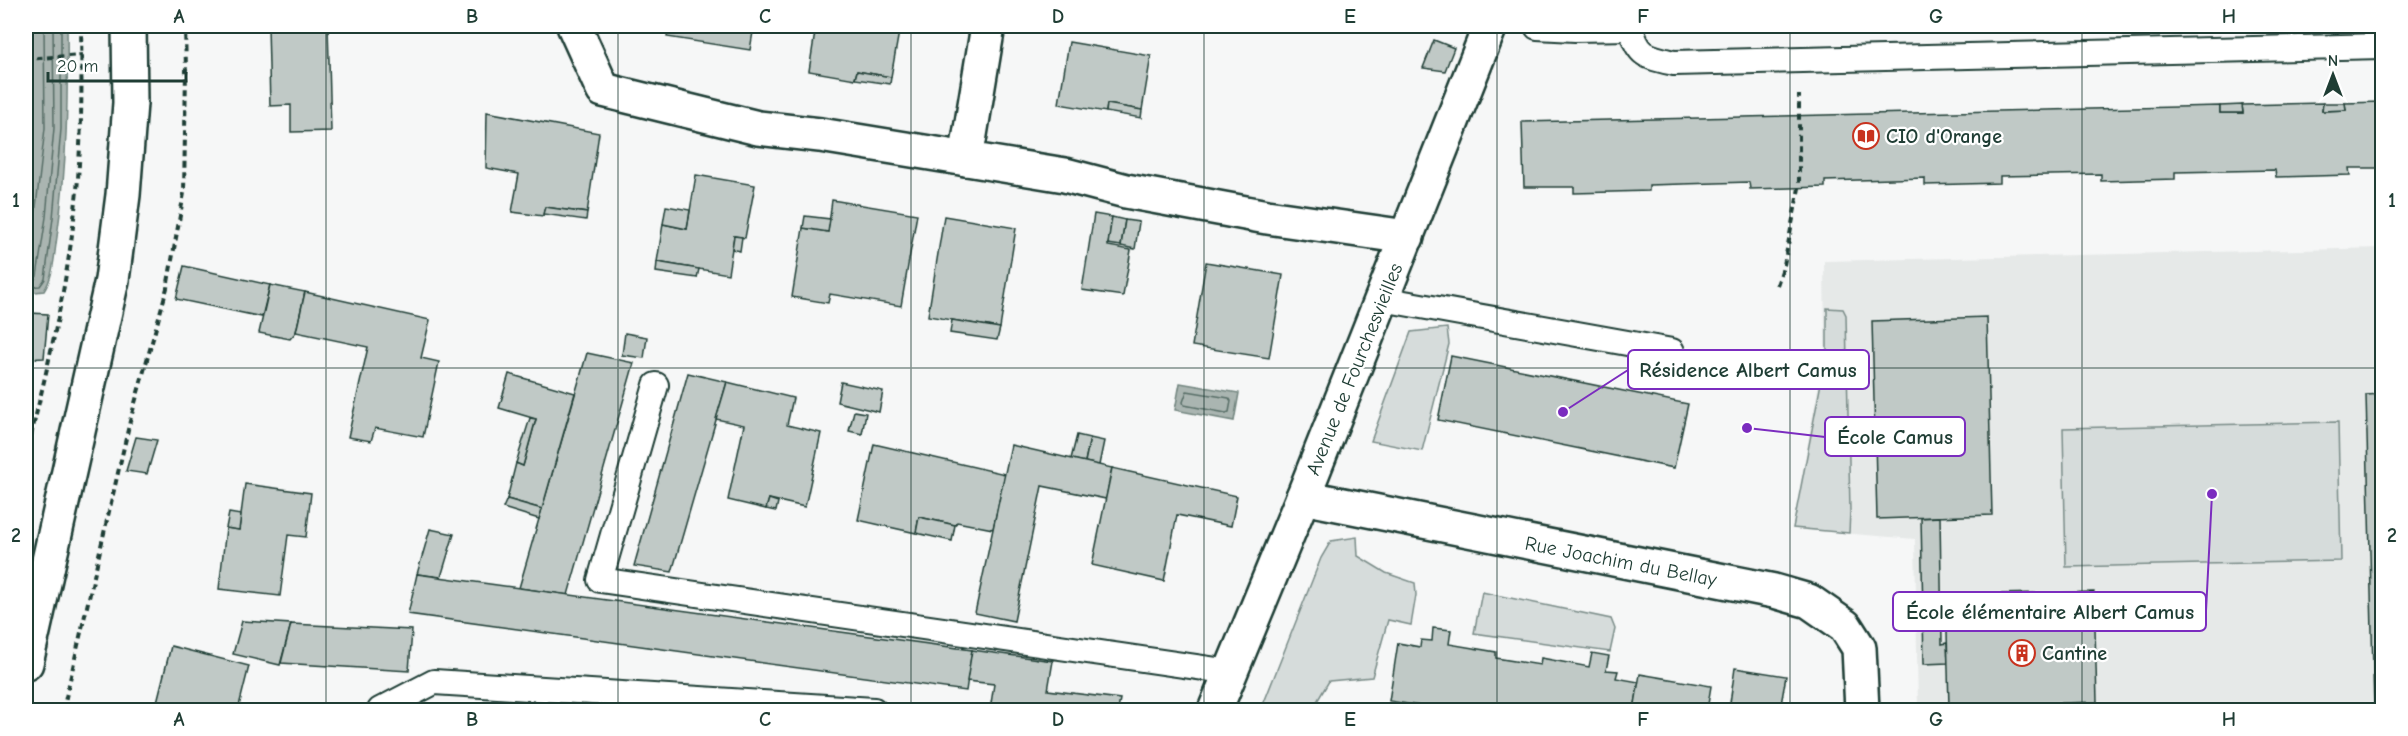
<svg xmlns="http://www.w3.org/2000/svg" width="2408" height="736" font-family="'Comic Neue',sans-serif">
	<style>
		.built { fill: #e6e9e8 }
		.green { fill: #d6dcdb; stroke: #7a8c88; stroke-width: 1.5 }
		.water { fill: #aab5b1; stroke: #72857f; stroke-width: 1.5 }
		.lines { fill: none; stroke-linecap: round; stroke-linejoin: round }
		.shore { stroke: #576d66; stroke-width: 1.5 }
		.building { fill: #c0c9c6; stroke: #1f3d34; stroke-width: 1.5 }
		.service-casing { stroke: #1f3d34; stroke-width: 28 }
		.minor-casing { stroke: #1f3d34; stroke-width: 38 }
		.primary-casing { stroke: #1f3d34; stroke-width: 38 }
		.path { stroke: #1f3d34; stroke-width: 4; stroke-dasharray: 6 4.5; stroke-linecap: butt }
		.service { stroke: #fff; stroke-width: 24 }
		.minor { stroke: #fff; stroke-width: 33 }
		.primary { stroke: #fff; stroke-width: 33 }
		.grid { fill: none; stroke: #1f3d34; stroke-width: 1.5; stroke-opacity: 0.55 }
		.labels { text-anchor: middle; stroke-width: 4.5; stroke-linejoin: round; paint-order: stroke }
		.poi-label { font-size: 20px; font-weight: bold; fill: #1f3d34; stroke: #fff; text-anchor: start }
		.street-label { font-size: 20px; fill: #1f3d34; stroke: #fff }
		.leader { fill: none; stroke: #7b2cbf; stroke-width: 2 }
		.callout-dot { fill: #7b2cbf; stroke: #fff; stroke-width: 2 }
		.callout { fill: #fff; stroke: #7b2cbf; stroke-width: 2 }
		.callout-label { font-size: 21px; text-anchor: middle; font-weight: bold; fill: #1f3d34 }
		.neatline { fill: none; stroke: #1f3d34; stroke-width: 2 }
		.grid-label { font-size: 20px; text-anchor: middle; font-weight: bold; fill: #1f3d34 }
	</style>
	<rect width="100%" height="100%" fill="#f6f7f7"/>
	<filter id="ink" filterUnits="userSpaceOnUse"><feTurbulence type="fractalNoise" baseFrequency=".0167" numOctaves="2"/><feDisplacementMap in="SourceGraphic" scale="12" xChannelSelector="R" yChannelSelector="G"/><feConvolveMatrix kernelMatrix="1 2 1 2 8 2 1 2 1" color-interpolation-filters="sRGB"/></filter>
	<g filter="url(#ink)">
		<path class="built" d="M2382,248V710H1918L1915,539L1792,529L1825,351L1824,261Z"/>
		<g class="green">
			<path d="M1827,308L1843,309L1846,315L1850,511L1849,533L1793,528L1827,352Z"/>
			<path d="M1447,328L1449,344L1422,451L1371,441L1411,332Z"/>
			<path d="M2338,422L2341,561L2066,567L2063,428Z"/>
			<path d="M1357,537L1358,556L1386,573L1415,583L1416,595L1411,625L1388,620L1372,677L1329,681L1312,710H1261L1321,558L1331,541Z"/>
			<path d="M1482,592L1611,619L1615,629L1610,652L1474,633Z"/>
		</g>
		<g class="water">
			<path d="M26,26H67C68,97 67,167 57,237C54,256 54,275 44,291L26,293Z"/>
			<path d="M1180,383L1239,393L1234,421L1175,410Z"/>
		</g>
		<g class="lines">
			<g class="shore">
				<path d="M26,271L29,268L45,128L44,26"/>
				<path d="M26,280L35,279L37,276L46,217L54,128L53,26"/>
				<path d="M26,287L40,286L45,279L53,218L61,129V26"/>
				<path d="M1187,391L1229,398L1231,401L1229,412L1226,413L1184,405L1183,402Z"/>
			</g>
		</g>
		<g class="building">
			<path d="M268,26H328L331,131L291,132V105L270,106Z"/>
			<path d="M669,26H754L750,50L667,37Z"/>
			<path d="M816,26H900L891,77L857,71L855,79L809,71Z"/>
			<path d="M1434,40L1454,48L1445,71L1423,68Z"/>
			<path d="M1069,42L1151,56L1142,110L1107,104L1106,112L1059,104Z"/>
			<path d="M857,71L891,77L890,84L855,79Z"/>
			<path d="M2382,102V168H2349L2350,175L2276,177L2275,170L2175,172V179L2101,181V174L2000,176V183L1925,185V178L1825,181V187L1750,189L1749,182L1649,185V191L1574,193V187H1524L1522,122L2220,106V113H2243L2242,105L2323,103L2322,111L2346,110L2345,103Z"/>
			<path d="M2323,103H2345L2346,110L2322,111Z"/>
			<path d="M1107,104L1142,110L1141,118L1106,112Z"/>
			<path d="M2242,105L2243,113H2220V106Z"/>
			<path d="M487,112L599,133L587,213L545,207L543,216L512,212L519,174L486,168Z"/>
			<path d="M696,175L755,185L745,238L734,236L728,274L657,262L663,224L687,229Z"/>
			<path d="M832,200L917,214L901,306L830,294L828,303L792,297L803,228L828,232Z"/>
			<path d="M666,206L690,210L687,229L663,224Z"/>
			<path d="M545,207L587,213L586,220L543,214Z"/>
			<path d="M1094,214L1112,217L1108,246L1131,250L1123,296L1082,290Z"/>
			<path d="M805,216L830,219L828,232L803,228Z"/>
			<path d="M944,216L1016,228L1000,328L928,316Z"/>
			<path d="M1112,217L1125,220L1121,246L1108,244Z"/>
			<path d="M1125,220L1139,222L1135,249L1121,246Z"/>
			<path d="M734,236L742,237L740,251L732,249Z"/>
			<path d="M657,262L699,269L697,278L656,272Z"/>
			<path d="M1206,262L1283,275L1269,358L1192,346Z"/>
			<path d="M184,266L270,285L262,317L176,299Z"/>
			<path d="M270,285L305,292L296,332L290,339L259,333Z"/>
			<path d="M305,292L430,320L421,358L439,362L423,437L375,428L371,441L348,437L368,347L296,332Z"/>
			<path d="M26,300H29L30,313L48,314L44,358L26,359Z"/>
			<path d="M1987,317L1992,515L1877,519L1872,321Z"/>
			<path d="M952,320L1000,328L997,340L950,333Z"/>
			<path d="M625,333L647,337L644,358L622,355Z"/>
			<path d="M587,353L634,363L568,595L519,588Z"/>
			<path d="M1451,356L1688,404L1674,468L1438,420Z"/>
			<path d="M688,373L727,382L672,572L634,566Z"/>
			<path d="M509,374L575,393L542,509L507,499L516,463L523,466L536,419L499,408Z"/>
			<path d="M727,382L793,398L787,425L821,433L805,507L769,499L766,509L728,500L744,425L716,419Z"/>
			<path d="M841,382L883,391L879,412L837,402Z"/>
			<path d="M2382,394V710H2374L2366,395Z"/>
			<path d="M854,411L866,413L862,434L849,431Z"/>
			<path d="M530,418L536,419L523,466L516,463Z"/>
			<path d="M1077,435L1090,438L1085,462L1071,459Z"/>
			<path d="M136,437L157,440L147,474L126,471Z"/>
			<path d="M1090,438L1104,441L1099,465L1085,462Z"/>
			<path d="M874,444L1005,474L993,529L957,522L955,525L919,517L916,533L858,520Z"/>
			<path d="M1011,445L1112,468L1106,499L1042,486L1014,621L975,613Z"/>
			<path d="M1112,468L1237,496L1231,526L1177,515L1164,581L1092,565Z"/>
			<path d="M245,484L311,493L306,537L288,535L280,596L219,589L226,528L239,530Z"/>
			<path d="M507,499L542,509L539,519L503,508Z"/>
			<path d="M769,499L778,502L776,511L766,509Z"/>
			<path d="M229,513L241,515L239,530L226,528Z"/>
			<path d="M919,517L955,525L952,541L916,533Z"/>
			<path d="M1940,517L1942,644L1947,643L1948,663L1924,664L1921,518Z"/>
			<path d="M430,529L454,534L441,577L417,574Z"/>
			<path d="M417,574L972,650L966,691L408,614Z"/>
			<path d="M2094,592L2097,702L1949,706L1946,595Z"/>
			<path d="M242,621L291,624L280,665L233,654Z"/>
			<path d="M291,624L412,630L409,671L281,663Z"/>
			<path d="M1433,628L1451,630L1449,644L1496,652V658L1540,665L1541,658L1589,667L1592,653L1609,656L1606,670L1618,671L1616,678L1639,682L1634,710H1446L1389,701L1398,643L1420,647L1421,640L1432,641Z"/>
			<path d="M171,646L249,666L238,710H155Z"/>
			<path d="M972,650L1053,661L1048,690L1120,699L1118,710H990L994,684L967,681Z"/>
			<path d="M1735,668L1786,676L1780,710H1729Z"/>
			<path d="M1640,674L1711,686L1707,710H1634Z"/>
		</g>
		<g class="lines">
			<defs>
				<g id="service">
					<path d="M1537,27L1575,29L1631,28L1632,26"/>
					<path d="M1631,28C1638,56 1647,57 1674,63L2382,46"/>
					<path d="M1382,299L1672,351"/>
					<path d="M656,385L600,580L1231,672"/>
					<path d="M380,710L434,682L874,710"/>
				</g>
				<g id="minor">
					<path d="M574,26L603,90L758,128L820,135L1065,175L1126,191L1267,217L1407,237"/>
					<path d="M966,159L988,26"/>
					<path d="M1303,497L1774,591L1809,601L1845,626L1859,648L1862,710"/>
					<path d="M1215,710L1303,497L1490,26"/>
				</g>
				<path id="primary" d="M26,663L112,280L123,195L130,103L129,26"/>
			</defs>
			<use href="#service" class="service-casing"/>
			<use href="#minor" class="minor-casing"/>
			<use href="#primary" class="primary-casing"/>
			<g class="path">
				<path d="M26,59L82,55"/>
				<path d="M1777,285L1784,265L1799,188V95"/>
				<path d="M26,456C45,378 65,298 74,218C82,154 82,90 81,26"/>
				<path d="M63,710L130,421L167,288L184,193L186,70L185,26"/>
			</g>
			<use href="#service" class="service"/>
			<use href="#minor" class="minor"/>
			<use href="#primary" class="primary"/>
		</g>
	</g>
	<path class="grid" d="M326,26V710M618,26V710M911,26V710M1204,26V710M1497,26V710M1790,26V710M2082,26V710M26,368H2382"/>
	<defs>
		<symbol id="library-ring" viewBox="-11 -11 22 22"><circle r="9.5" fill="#fff" stroke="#c8321e" stroke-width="1.5"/><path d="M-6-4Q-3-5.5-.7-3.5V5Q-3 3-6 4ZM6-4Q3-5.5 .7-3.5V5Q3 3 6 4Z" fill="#c8321e"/></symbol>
		<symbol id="building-ring" viewBox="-11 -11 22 22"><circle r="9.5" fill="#fff" stroke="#c8321e" stroke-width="1.5"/><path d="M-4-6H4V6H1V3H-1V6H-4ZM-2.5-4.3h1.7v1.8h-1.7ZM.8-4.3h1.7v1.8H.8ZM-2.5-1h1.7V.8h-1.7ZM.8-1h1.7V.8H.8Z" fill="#c8321e"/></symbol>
	</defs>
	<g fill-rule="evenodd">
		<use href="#library-ring" x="1851" y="121" width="30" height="30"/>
		<use href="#building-ring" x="2007" y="638" width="30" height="30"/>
	</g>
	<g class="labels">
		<g class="poi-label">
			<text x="1886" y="143">CIO d'Orange</text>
			<text x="2042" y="660">Cantine</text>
		</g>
		<g class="street-label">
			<text transform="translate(1354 369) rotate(-68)" y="7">Avenue de Fourchesvieilles</text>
			<text transform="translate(1621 561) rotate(11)" y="7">Rue Joachim du Bellay</text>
		</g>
	</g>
	<path class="leader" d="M1563 412L1628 370M1747 428L1825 437M2212 494L2206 611"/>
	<g class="callout-dot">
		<circle cx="1563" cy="412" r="6"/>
		<circle cx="1747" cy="428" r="6"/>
		<circle cx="2212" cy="494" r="6"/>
	</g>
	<g class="callout">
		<rect x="1628" y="350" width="241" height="39" rx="6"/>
		<rect x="1825" y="417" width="140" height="39" rx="6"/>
		<rect x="1893" y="592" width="313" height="39" rx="6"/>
	</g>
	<g class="callout-label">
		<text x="1748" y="377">Résidence Albert Camus</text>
		<text x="1895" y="444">École Camus</text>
		<text x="2050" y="619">École élémentaire Albert Camus</text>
	</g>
	<rect width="2408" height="736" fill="none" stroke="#fff" stroke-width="66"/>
	<g transform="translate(2333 75)" stroke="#ffffff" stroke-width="4.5" paint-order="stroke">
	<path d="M0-4.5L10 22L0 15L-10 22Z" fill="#1f3d34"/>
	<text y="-9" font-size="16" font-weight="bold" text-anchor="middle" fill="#1f3d34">N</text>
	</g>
	<path d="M48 72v9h138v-9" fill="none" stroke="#1f3d34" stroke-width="3"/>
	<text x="57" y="72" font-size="18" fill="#1f3d34" stroke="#ffffff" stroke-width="4.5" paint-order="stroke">20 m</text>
	<rect x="33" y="33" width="2342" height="670" class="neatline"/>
	<g class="grid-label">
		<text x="179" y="23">A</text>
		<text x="472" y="23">B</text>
		<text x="765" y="23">C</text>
		<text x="1058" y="23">D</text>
		<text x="1350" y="23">E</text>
		<text x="1643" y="23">F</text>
		<text x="1936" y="23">G</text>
		<text x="2229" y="23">H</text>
		<text x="16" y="207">1</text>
		<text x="2392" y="207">1</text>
		<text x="16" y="542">2</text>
		<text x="2392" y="542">2</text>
		<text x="179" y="726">A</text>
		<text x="472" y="726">B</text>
		<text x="765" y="726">C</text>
		<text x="1058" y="726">D</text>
		<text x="1350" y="726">E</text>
		<text x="1643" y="726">F</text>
		<text x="1936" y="726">G</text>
		<text x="2229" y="726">H</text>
	</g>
</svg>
